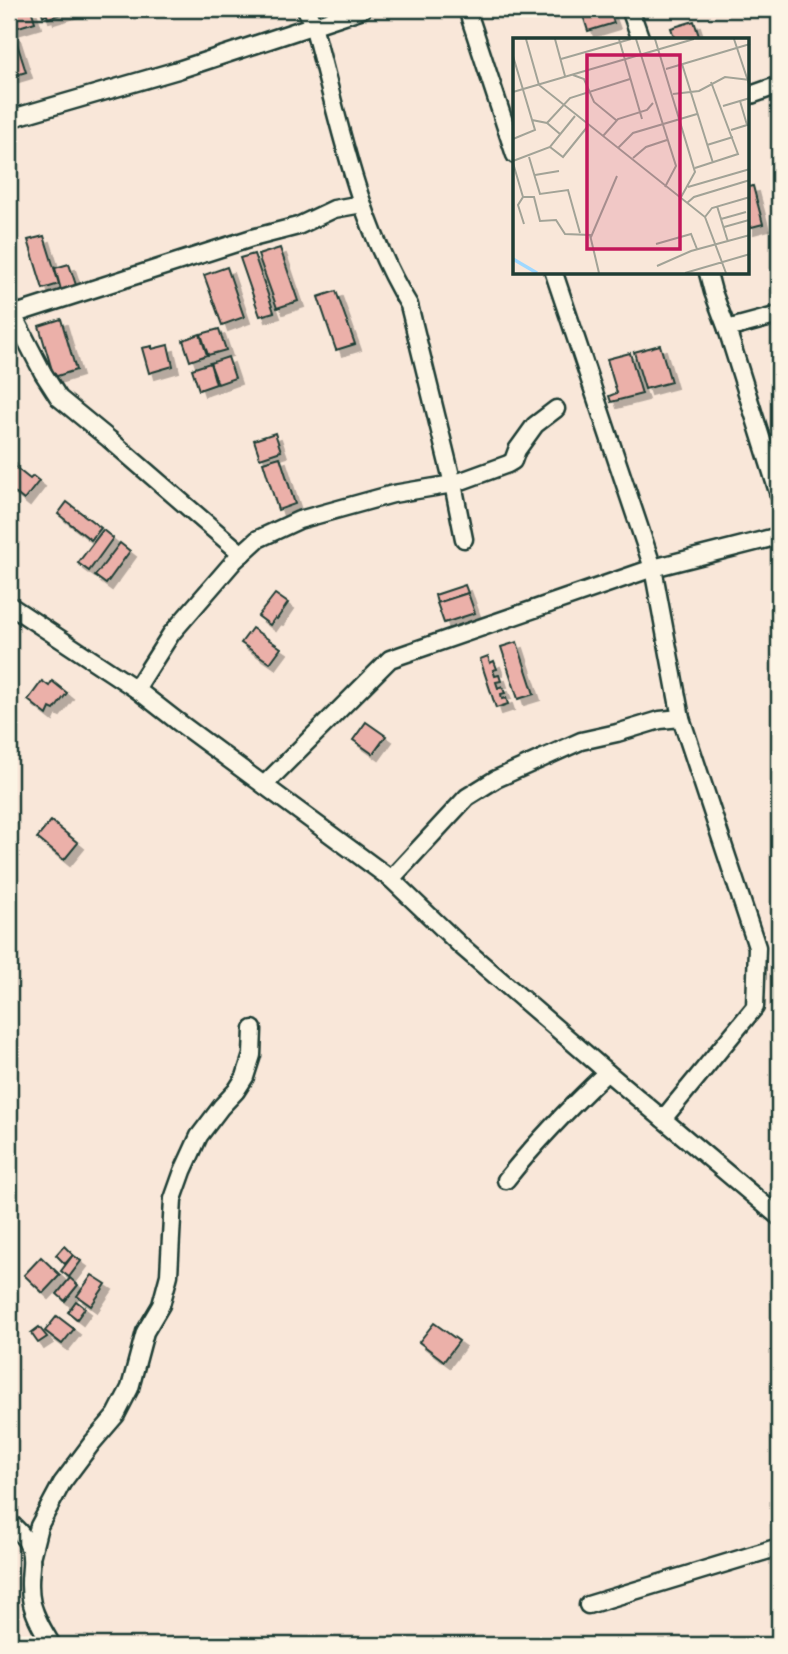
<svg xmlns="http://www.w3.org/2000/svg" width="788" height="1654" font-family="'Gochi Hand',sans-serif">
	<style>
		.building { fill: #ebb0a9; stroke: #1f3d34; stroke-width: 2; filter: url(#shadow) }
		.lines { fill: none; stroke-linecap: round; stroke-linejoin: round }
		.street-casing { stroke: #1f3d34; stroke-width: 21 }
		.street { stroke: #fcf5e5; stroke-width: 16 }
		.inset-river { fill: none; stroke: #9fd8ff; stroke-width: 3.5 }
		.inset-road { fill: none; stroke: #a2a397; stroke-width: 2 }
		.view { fill: #c2185b; fill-opacity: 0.15; stroke: #c2185b; stroke-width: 3.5 }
		.inset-edge { fill: none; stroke: #1f3d34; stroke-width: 3.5 }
	</style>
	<defs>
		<filter id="shadow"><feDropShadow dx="6" dy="6" stdDeviation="0" flood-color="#0004"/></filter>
	</defs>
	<rect width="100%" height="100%" fill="#f9e7d9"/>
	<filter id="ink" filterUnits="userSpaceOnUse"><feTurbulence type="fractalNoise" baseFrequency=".0143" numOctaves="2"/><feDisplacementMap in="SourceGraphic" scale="14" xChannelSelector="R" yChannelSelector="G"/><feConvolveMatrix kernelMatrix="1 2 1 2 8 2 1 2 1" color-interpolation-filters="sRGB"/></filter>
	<g filter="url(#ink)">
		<g class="building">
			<path d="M9,9H31L35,22L9,30Z"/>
			<path d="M41,9H79L48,18L47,15L43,16Z"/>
			<path d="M581,9H609L614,23L588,31Z"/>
			<path d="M694,21L699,36L683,40H675L671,28Z"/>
			<path d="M13,31L26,72L10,77L9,32Z"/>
			<path d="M753,186L763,224L748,228V187Z"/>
			<path d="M44,236L59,284L43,289L28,240Z"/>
			<path d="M280,248L298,301L277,308L258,255Z"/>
			<path d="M254,254L274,312L260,316L240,258Z"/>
			<path d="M69,264L76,285L61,290L55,268Z"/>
			<path d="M227,267L244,317L222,325L204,275Z"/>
			<path d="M336,291L355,344L336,350L318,297Z"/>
			<path d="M61,319L76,370L54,377L39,326Z"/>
			<path d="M219,329L226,350L208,355L201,334Z"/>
			<path d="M200,334L207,355L190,361L183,340Z"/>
			<path d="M168,345L173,366L149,373L142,348L152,346V349Z"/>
			<path d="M660,345L671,382L645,389L634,352Z"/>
			<path d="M630,353L642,394L611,402L609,396L617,393L607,359Z"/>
			<path d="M228,357L235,378L218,384L210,363Z"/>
			<path d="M210,363L216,384L199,390L192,369Z"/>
			<path d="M275,433L281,451L260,458L254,440Z"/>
			<path d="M9,457L12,459L10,463L30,479L33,476L39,481L24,500L9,488Z"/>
			<path d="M280,457L295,504L278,510L263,462Z"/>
			<path d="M67,502L101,528L91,540L58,514Z"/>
			<path d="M103,530L113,538L89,571L78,563Z"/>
			<path d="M120,543L130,551L106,584L95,576Z"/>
			<path d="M465,585L468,593L437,603L435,595Z"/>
			<path d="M468,593L475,613L444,623L437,603Z"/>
			<path d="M275,594L288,603L277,619L275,618L270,625L258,616Z"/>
			<path d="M252,628L281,648L270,663L241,643Z"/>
			<path d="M517,642L534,694L518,699L501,647Z"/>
			<path d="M488,656L490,663L494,661L497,669L493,670L495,676L499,675L501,681L496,682L498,688L502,686L505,693L501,694L502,699L506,698L508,704L496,708L480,659Z"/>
			<path d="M42,681L49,686L52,681L67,693L54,710L50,708L47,715L28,700Z"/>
			<path d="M366,722L386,736L373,754L353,740Z"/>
			<path d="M51,821L78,843L64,860L37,838Z"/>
			<path d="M64,1246L73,1255L65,1264L56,1255Z"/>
			<path d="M73,1255L81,1261L69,1277L61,1271Z"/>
			<path d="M41,1257L60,1275L43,1293L24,1275Z"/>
			<path d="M92,1275L106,1284L91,1306L77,1296Z"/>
			<path d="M70,1278L78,1285L65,1301L57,1294Z"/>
			<path d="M76,1301L85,1308L77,1319L68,1312Z"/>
			<path d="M57,1316L74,1329L62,1344L45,1331Z"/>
			<path d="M434,1323L459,1341L444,1361L419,1342Z"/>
			<path d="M39,1327L47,1337L38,1343L31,1333Z"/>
		</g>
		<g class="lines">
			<defs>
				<g id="street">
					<path d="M306,9L313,25C339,120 357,220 409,305L453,484L464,539"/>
					<path d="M467,9L515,155"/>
					<path d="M630,9L641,40"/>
					<path d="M748,96L779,85"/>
					<path d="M9,119L178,70L363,9"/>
					<path d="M554,273L653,568L681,718L757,947L755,1007L663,1119"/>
					<path d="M708,273L713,292L727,329L779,495"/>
					<path d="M9,303L13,315L43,373L59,398L109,439L242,554"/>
					<path d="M9,316L252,238L298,226L334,209L362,204"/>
					<path d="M727,329L779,315"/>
					<path d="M9,605L136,689L177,721L391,879L460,945L607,1072L779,1217"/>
					<path d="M136,689L171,634L235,560L258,539L299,520L393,494L453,484L508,464L513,461L517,450L535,425L556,409"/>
					<path d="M264,785L390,659L653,568L779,536"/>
					<path d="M391,879L467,797L496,779L581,741L617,733L660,720L681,718"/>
					<path d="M506,1180C537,1141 571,1106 607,1072"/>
					<path d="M9,1522C47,1554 23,1566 32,1604C36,1619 44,1632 52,1645"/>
					<path d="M32,1554L39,1526L62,1483L92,1443L116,1415L130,1388L145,1332L161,1305L169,1275L173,1199L183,1171L199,1136L221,1107L236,1091L245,1077L252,1055L253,1029"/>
					<path d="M588,1605L779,1547"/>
				</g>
			</defs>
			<use href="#street" class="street-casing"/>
			<use href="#street" class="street"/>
		</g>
	</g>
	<g transform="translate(513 38)">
		<rect width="236" height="236" fill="#f9e7d9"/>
		<path class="inset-river" d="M0,221L24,235"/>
		<path class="inset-road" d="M13,1L26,47L192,179L213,235M42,1L52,38M106,1L129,81M123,1L163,128L152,149M142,1L182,134L167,161M221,1L237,49M0,18L22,92L0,101M48,21L118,1M169,26L200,125M153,31L237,6M60,37L71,41L81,64L103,82M0,54L181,1M160,56L186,53L212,39L237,42M210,68L237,60M19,82L34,85L47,96M34,85L57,60L117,41M218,92L234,87L227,63M90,98L105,81L134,72L140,65M194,107L220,99M37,109L50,119L75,88M105,110L120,95L184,76M16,119L27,156L55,152L67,195M120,120L133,109L154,102M0,123L37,109L62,78M0,125L10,159L5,167L11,186M182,130L225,116L198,44M22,137L46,133M175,149L237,131M10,159H21L27,183L43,182L52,196L77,197L86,235M174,165L181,159L237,142M204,168L215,204M192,179L199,170L237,159M208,181L233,174M211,189L236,182M78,199L104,138M143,206L178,196L184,211M144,228L178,213L237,197M172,235L237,216"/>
		<path class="view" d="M74,17H167V211H74Z"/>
		<rect width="236" height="236" class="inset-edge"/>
	</g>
	<rect width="788" height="1654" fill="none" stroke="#fcf5e5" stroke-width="35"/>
	<rect x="18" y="18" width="753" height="1619" fill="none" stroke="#1f3d34" stroke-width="2.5" filter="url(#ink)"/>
</svg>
